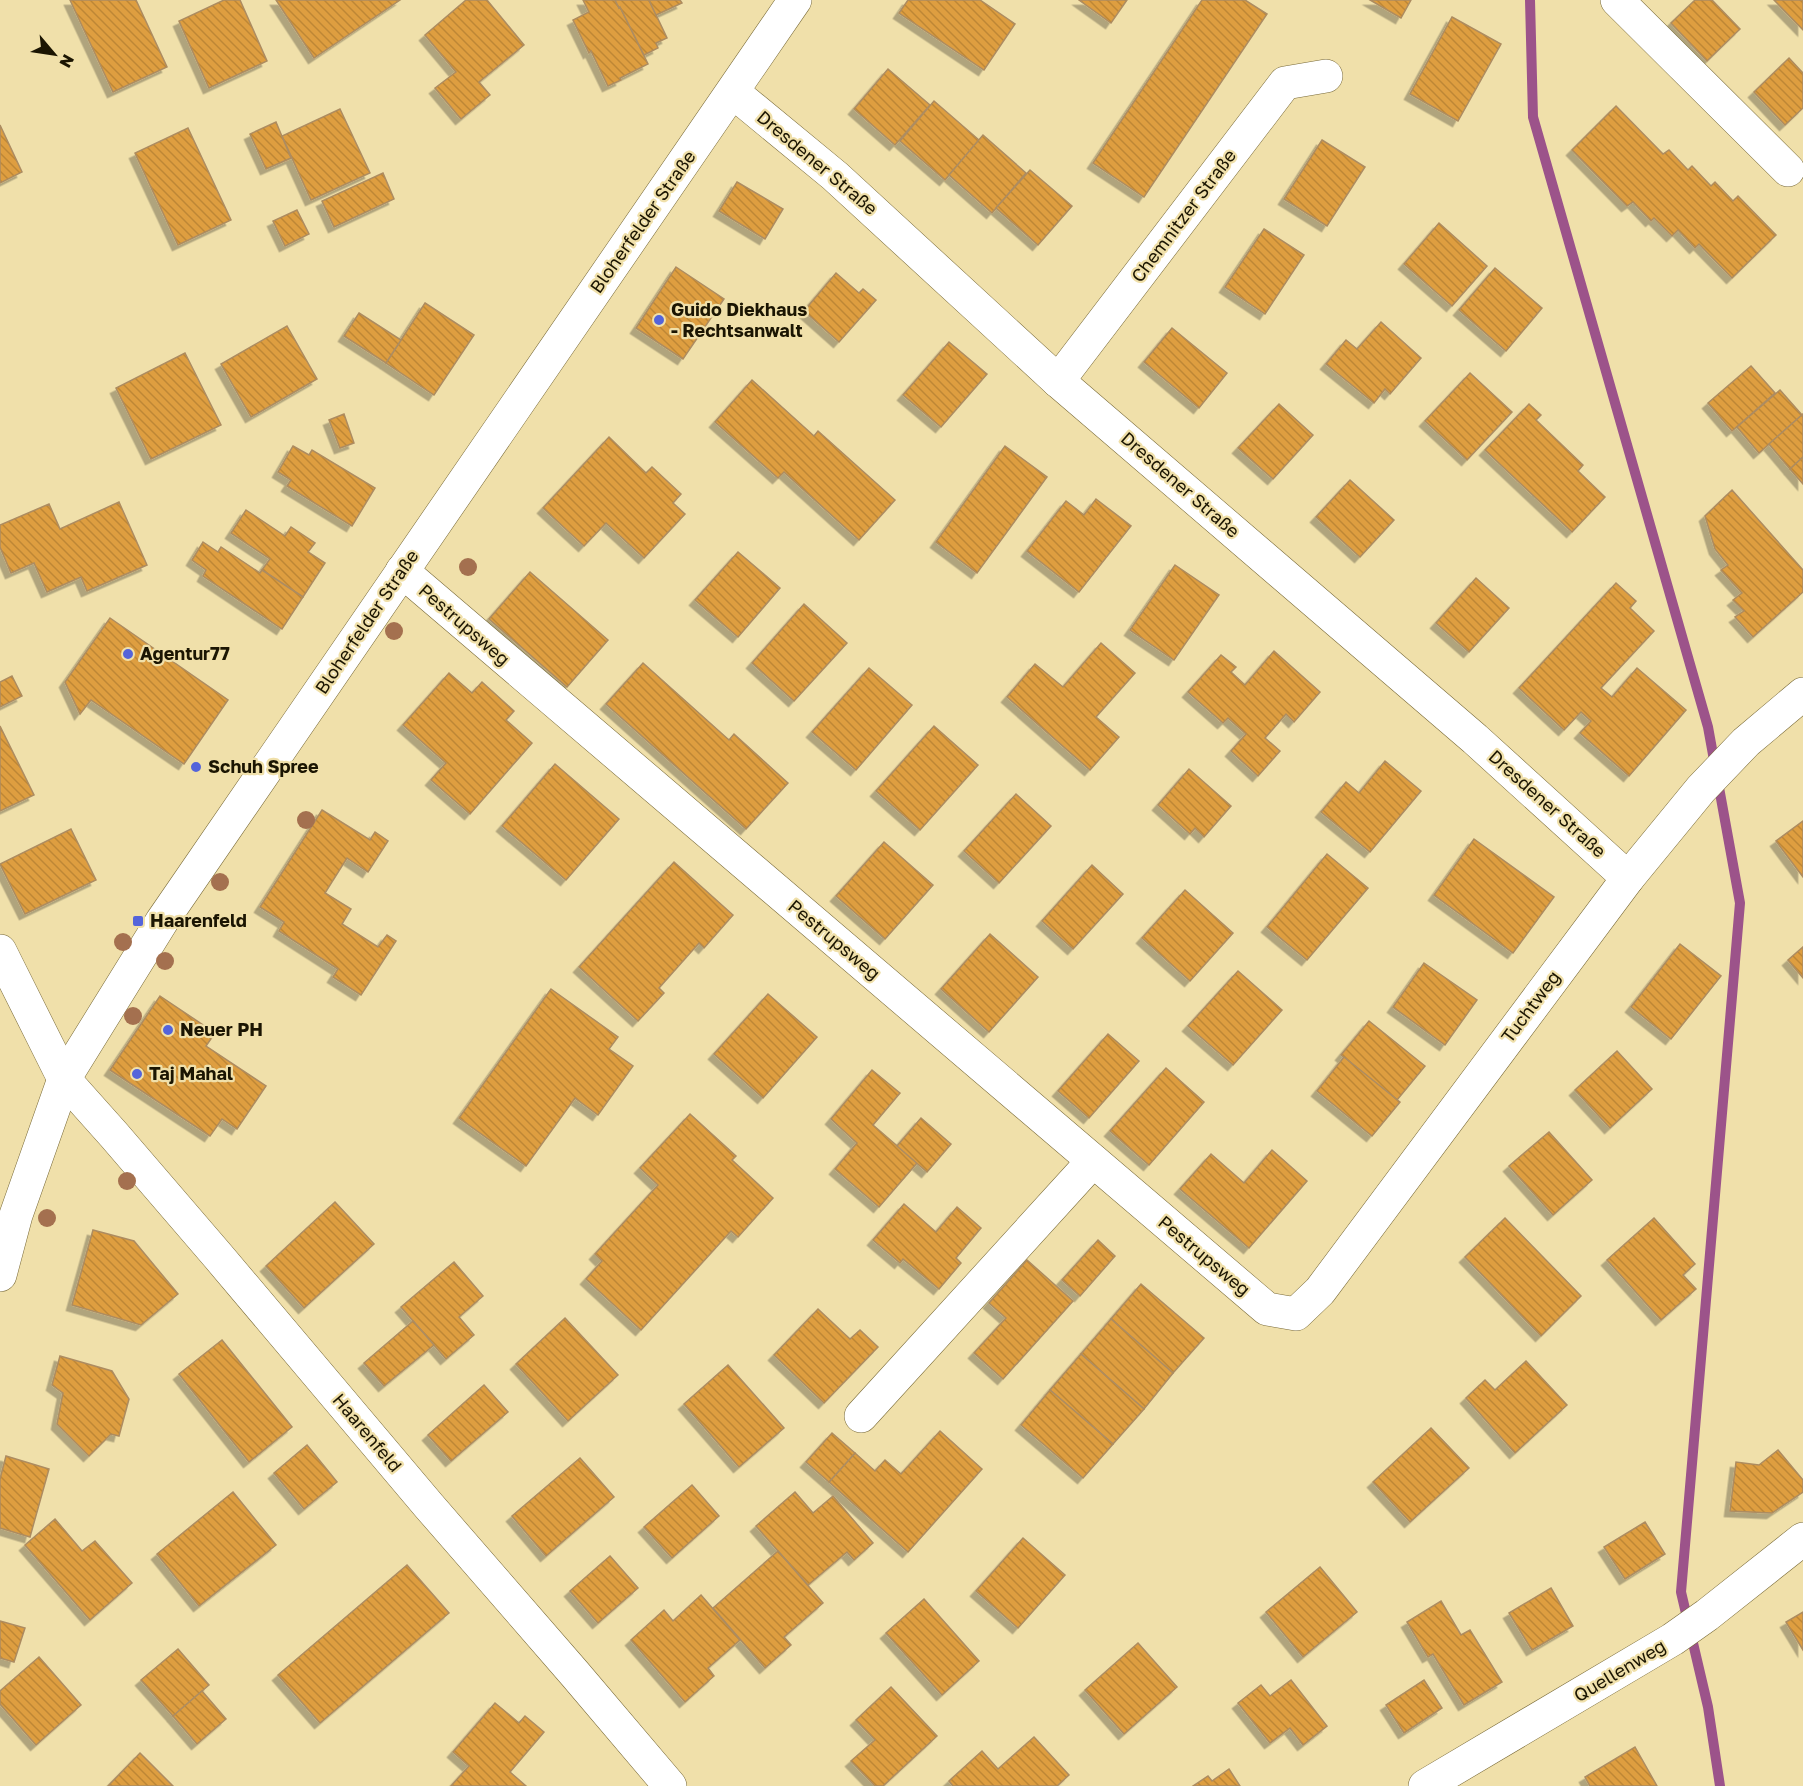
<svg xmlns="http://www.w3.org/2000/svg" width="1803" height="1786" font-family="'Golos Text',sans-serif">
	<style>
		.lines { fill: none; stroke-linecap: round; stroke-linejoin: round }
		.stream { stroke: #9c538a; stroke-width: 10 }
		.building { fill: url(#building-back-hatch); stroke: #ad8c61; stroke-width: 1.5; filter: url(#shadow) }
		.minor-casing { stroke: #786937; stroke-width: 34 }
		.minor { stroke: #fff; stroke-width: 33 }
		.tree { fill: #a4704f }
		.poi-dot { fill: #5464da; stroke: #f0e0aa; stroke-width: 2 }
		.labels { text-anchor: middle; stroke-width: 4.5; stroke-linejoin: round; paint-order: stroke }
		.street-label { font-size: 18px; fill: #1b1502; stroke: #f0e0aa }
		.poi-label { font-size: 18px; font-weight: bold; fill: #1b1502; stroke: #f0e0aa; text-anchor: start }
	</style>
	<defs>
		<pattern id="building-back-hatch" width="6" height="6" patternUnits="userSpaceOnUse" patternTransform="scale(1.5)"><rect width="6" height="6" fill="#de9e3f"/><path d="M-1 5l2 2M0 0l6 6M5-1l2 2" fill="none" stroke="#be8736"/></pattern>
		<filter id="shadow"><feDropShadow dx="-5.5" dy="5.5" stdDeviation="0" flood-color="#0004"/></filter>
	</defs>
	<rect width="100%" height="100%" fill="#f0e0aa"/>
	<g class="lines">
		<path class="stream" d="M1530,0L1533,117L1708,727L1740,903L1681,1592L1708,1707L1720,1786"/>
	</g>
	<g class="building">
		<path d="M70,0H136L167,67L113,92Z"/>
		<path d="M224,0H240L267,61L209,88L179,21Z"/>
		<path d="M276,0H400L314,58Z"/>
		<path d="M466,0H487L524,45L479,82L490,95L461,119L435,88L456,72L425,35Z"/>
		<path d="M583,0H615L619,8L620,7L648,64L620,78L621,80L608,86L591,51L589,53L573,20L589,12Z"/>
		<path d="M615,0H649L667,38L656,43L658,48L644,55L620,7L619,8Z"/>
		<path d="M649,0H680L682,3L656,15Z"/>
		<path d="M908,0H980L1015,24L984,70L899,13Z"/>
		<path d="M1079,0H1127L1111,23Z"/>
		<path d="M1202,0H1245L1267,14L1144,197L1093,163Z"/>
		<path d="M1370,0H1411L1401,18Z"/>
		<path d="M1695,0H1712L1740,29L1707,61L1671,23Z"/>
		<path d="M1774,0H1803V30Z"/>
		<path d="M1452,17L1501,44L1458,121L1410,94Z"/>
		<path d="M1789,58L1803,73V108L1785,125L1754,92Z"/>
		<path d="M888,69L930,105L895,145L854,109Z"/>
		<path d="M934,101L979,140L945,180L900,141Z"/>
		<path d="M1616,106L1663,154L1669,150L1688,170L1692,166L1711,186L1715,182L1733,201L1738,196L1776,235L1732,278L1699,244L1695,248L1678,230L1672,236L1654,218L1651,221L1633,202L1627,206L1572,150Z"/>
		<path d="M340,109L370,173L311,200L282,136Z"/>
		<path d="M276,122L291,158L266,169L250,134Z"/>
		<path d="M0,125L22,172L0,183Z"/>
		<path d="M188,128L231,220L178,245L135,153Z"/>
		<path d="M983,135L1026,173L992,213L949,175Z"/>
		<path d="M1322,140L1365,167L1327,226L1284,199Z"/>
		<path d="M1030,170L1072,206L1038,245L996,208Z"/>
		<path d="M383,173L394,199L334,227L322,201Z"/>
		<path d="M737,182L783,209L765,239L719,211Z"/>
		<path d="M297,210L309,234L285,246L273,221Z"/>
		<path d="M1439,223L1487,266L1452,306L1404,264Z"/>
		<path d="M1264,229L1304,255L1265,314L1225,287Z"/>
		<path d="M676,267L724,299L683,359L636,328Z"/>
		<path d="M1495,268L1542,308L1506,351L1459,310Z"/>
		<path d="M836,273L859,293L863,289L876,300L839,342L804,311Z"/>
		<path d="M425,303L474,335L434,395L386,363Z"/>
		<path d="M359,313L401,340L386,363L344,336Z"/>
		<path d="M1381,322L1421,358L1390,394L1385,389L1374,403L1326,364L1346,340L1357,349Z"/>
		<path d="M287,326L317,379L251,417L221,364Z"/>
		<path d="M1172,328L1227,373L1199,408L1144,362Z"/>
		<path d="M949,342L987,374L941,427L903,395Z"/>
		<path d="M185,353L221,425L151,459L116,388Z"/>
		<path d="M1751,366L1775,393L1732,431L1708,403Z"/>
		<path d="M1470,373L1512,412L1467,460L1425,421Z"/>
		<path d="M752,380L814,436L818,431L895,500L859,540L784,472L778,478L715,422Z"/>
		<path d="M1780,390L1802,415L1759,453L1737,427Z"/>
		<path d="M1279,404L1313,435L1273,479L1238,448Z"/>
		<path d="M1529,404L1541,415L1536,420L1583,465L1578,471L1605,497L1572,532L1485,450Z"/>
		<path d="M344,414L354,443L340,448L329,420Z"/>
		<path d="M1803,414V457L1790,469L1769,444Z"/>
		<path d="M609,437L646,473L652,467L681,494L673,503L685,514L644,558L606,523L584,546L543,508Z"/>
		<path d="M293,446L309,455L312,450L375,488L352,526L287,486L291,480L278,472Z"/>
		<path d="M1005,446L1047,477L977,573L936,542Z"/>
		<path d="M1803,457V484L1790,469Z"/>
		<path d="M1350,480L1394,520L1360,557L1316,517Z"/>
		<path d="M1732,490L1803,570V592L1753,637L1735,617L1744,611L1733,600L1742,593L1721,570L1728,565L1715,549L1705,516Z"/>
		<path d="M1096,499L1131,526L1079,592L1027,551L1066,501L1084,515Z"/>
		<path d="M119,502L147,565L87,591L81,577L47,592L34,563L11,573L0,547V525L49,504L60,529Z"/>
		<path d="M246,510L285,536L291,527L315,543L308,552L325,563L303,597L262,570L270,559L231,533Z"/>
		<path d="M203,542L218,552L221,547L260,573L262,570L303,597L282,629L203,576L206,570L192,560Z"/>
		<path d="M738,552L780,588L738,637L695,600Z"/>
		<path d="M1175,565L1219,595L1174,660L1130,630Z"/>
		<path d="M530,572L608,640L567,687L489,619Z"/>
		<path d="M1476,578L1509,608L1469,652L1436,623Z"/>
		<path d="M1616,583L1636,601L1630,608L1654,631L1601,688L1612,697L1637,668L1686,710L1629,776L1580,733L1591,721L1581,712L1564,730L1519,688Z"/>
		<path d="M804,604L847,643L794,701L752,663Z"/>
		<path d="M110,618L228,700L184,764L91,700L80,714L65,682Z"/>
		<path d="M1101,643L1135,673L1096,717L1119,737L1090,770L1007,697L1035,664L1063,687Z"/>
		<path d="M1274,651L1320,692L1294,722L1286,714L1265,738L1280,751L1258,776L1231,751L1246,734L1228,718L1223,723L1188,692L1221,655L1236,667L1231,672L1245,685Z"/>
		<path d="M643,663L729,740L734,734L788,783L746,829L606,704Z"/>
		<path d="M869,668L912,705L856,770L812,732Z"/>
		<path d="M449,673L472,693L482,682L514,711L506,720L532,743L470,814L431,780L446,763L403,725Z"/>
		<path d="M12,676L22,696L0,707V682Z"/>
		<path d="M0,726L34,795L0,811Z"/>
		<path d="M934,726L978,765L920,830L876,791Z"/>
		<path d="M1385,761L1421,791L1370,852L1321,812L1346,782L1359,793Z"/>
		<path d="M555,764L619,819L566,880L502,826Z"/>
		<path d="M1189,769L1231,806L1204,837L1195,828L1190,834L1158,805Z"/>
		<path d="M1016,794L1051,826L999,883L964,851Z"/>
		<path d="M322,810L370,840L375,832L388,841L368,872L347,858L325,893L351,909L342,924L378,947L387,935L396,941L361,995L333,977L338,969L279,931L284,922L260,907Z"/>
		<path d="M1803,821V877L1776,841Z"/>
		<path d="M71,829L96,880L25,914L0,864Z"/>
		<path d="M1474,839L1554,897L1513,953L1434,895Z"/>
		<path d="M884,842L933,885L885,939L836,896Z"/>
		<path d="M1327,854L1368,888L1307,960L1267,927Z"/>
		<path d="M674,862L733,915L704,948L699,943L659,988L664,993L638,1021L579,967Z"/>
		<path d="M1092,865L1123,894L1073,949L1042,921Z"/>
		<path d="M1185,890L1233,933L1190,981L1142,938Z"/>
		<path d="M990,934L1038,977L989,1032L941,989Z"/>
		<path d="M1680,944L1721,976L1671,1039L1631,1007Z"/>
		<path d="M1803,947V978L1788,960Z"/>
		<path d="M1424,963L1477,1000L1445,1045L1393,1007Z"/>
		<path d="M1238,971L1282,1010L1233,1065L1188,1026Z"/>
		<path d="M551,989L618,1037L609,1049L633,1066L598,1115L575,1098L526,1166L459,1118Z"/>
		<path d="M768,994L817,1037L763,1098L714,1054Z"/>
		<path d="M160,996L215,1033L206,1046L266,1086L237,1129L222,1119L210,1136L110,1070Z"/>
		<path d="M1369,1021L1425,1066L1397,1100L1341,1055Z"/>
		<path d="M1108,1034L1139,1061L1089,1118L1058,1091Z"/>
		<path d="M1617,1051L1652,1089L1610,1128L1575,1090Z"/>
		<path d="M1344,1057L1400,1102L1372,1136L1317,1091Z"/>
		<path d="M1166,1068L1204,1102L1149,1165L1110,1131Z"/>
		<path d="M872,1070L900,1093L873,1125L917,1163L879,1207L835,1169L857,1143L831,1119Z"/>
		<path d="M690,1114L736,1156L732,1160L773,1198L738,1237L731,1231L641,1330L586,1279L602,1261L595,1254L658,1185L640,1168Z"/>
		<path d="M921,1118L951,1144L927,1172L897,1146Z"/>
		<path d="M1549,1132L1592,1180L1553,1215L1509,1166Z"/>
		<path d="M1272,1150L1307,1181L1249,1248L1180,1189L1211,1154L1244,1183Z"/>
		<path d="M335,1202L374,1244L304,1308L266,1266Z"/>
		<path d="M904,1204L936,1232L957,1207L981,1228L956,1258L961,1263L939,1289L903,1259L900,1263L873,1240Z"/>
		<path d="M1505,1218L1581,1296L1541,1336L1465,1257Z"/>
		<path d="M1654,1218L1695,1264L1683,1275L1696,1289L1661,1320L1607,1260Z"/>
		<path d="M93,1230L134,1241L178,1294L141,1325L72,1305Z"/>
		<path d="M1098,1240L1115,1256L1080,1296L1062,1280Z"/>
		<path d="M1027,1260L1073,1301L1003,1379L974,1353L1006,1318L989,1303Z"/>
		<path d="M454,1262L483,1296L459,1317L474,1335L446,1359L401,1307Z"/>
		<path d="M1141,1284L1204,1338L1173,1373L1111,1319Z"/>
		<path d="M818,1309L850,1339L860,1330L878,1347L824,1403L774,1355Z"/>
		<path d="M565,1318L618,1375L568,1421L516,1364Z"/>
		<path d="M1111,1319L1173,1373L1144,1409L1081,1354Z"/>
		<path d="M413,1321L434,1345L384,1386L364,1363Z"/>
		<path d="M222,1340L292,1427L249,1462L179,1374Z"/>
		<path d="M1081,1354L1144,1409L1113,1444L1050,1390Z"/>
		<path d="M60,1356L112,1371L129,1399L119,1436L111,1434L89,1456L57,1424L63,1393L52,1385Z"/>
		<path d="M1526,1361L1567,1405L1515,1453L1466,1398L1485,1380L1495,1390Z"/>
		<path d="M728,1365L784,1428L739,1467L684,1404Z"/>
		<path d="M484,1385L508,1412L451,1461L428,1435Z"/>
		<path d="M1050,1390L1113,1444L1083,1478L1021,1425Z"/>
		<path d="M1431,1428L1469,1468L1410,1522L1373,1482Z"/>
		<path d="M940,1431L982,1469L908,1552L829,1482L855,1453L875,1471L885,1460L901,1474Z"/>
		<path d="M832,1433L855,1453L829,1482L806,1462Z"/>
		<path d="M307,1445L337,1482L304,1509L274,1473Z"/>
		<path d="M1778,1450L1803,1480V1492L1772,1513L1730,1511L1736,1462L1759,1465Z"/>
		<path d="M6,1456L49,1469L30,1537L0,1528V1479Z"/>
		<path d="M580,1458L614,1497L546,1556L512,1516Z"/>
		<path d="M692,1485L719,1516L672,1558L644,1527Z"/>
		<path d="M233,1492L276,1545L199,1606L157,1554Z"/>
		<path d="M795,1492L813,1513L833,1496L873,1543L854,1560L847,1552L808,1585L756,1526Z"/>
		<path d="M55,1519L82,1551L95,1541L132,1583L90,1620L25,1545Z"/>
		<path d="M1645,1522L1665,1554L1625,1579L1604,1547Z"/>
		<path d="M1023,1538L1065,1575L1018,1628L976,1591Z"/>
		<path d="M778,1551L823,1603L784,1637L791,1645L765,1668L713,1608Z"/>
		<path d="M610,1556L638,1588L598,1623L570,1591Z"/>
		<path d="M407,1565L449,1613L320,1723L278,1675Z"/>
		<path d="M1320,1567L1357,1612L1303,1657L1266,1612Z"/>
		<path d="M1551,1588L1573,1626L1532,1650L1509,1613Z"/>
		<path d="M701,1595L740,1640L708,1668L714,1676L685,1702L631,1640L664,1610L673,1621Z"/>
		<path d="M924,1599L979,1661L942,1695L886,1633Z"/>
		<path d="M1441,1601L1461,1635L1470,1630L1502,1682L1464,1705L1433,1654L1428,1657L1407,1622Z"/>
		<path d="M1803,1612V1650L1786,1622Z"/>
		<path d="M0,1621L25,1628L14,1662L0,1658Z"/>
		<path d="M1138,1643L1177,1687L1124,1734L1085,1690Z"/>
		<path d="M178,1649L209,1685L173,1716L141,1680Z"/>
		<path d="M39,1657L81,1705L36,1745L0,1704V1691Z"/>
		<path d="M1291,1680L1327,1726L1303,1745L1290,1728L1270,1743L1238,1703L1261,1685L1270,1696Z"/>
		<path d="M1424,1680L1442,1708L1404,1733L1386,1705Z"/>
		<path d="M891,1687L937,1736L883,1786H875L851,1761L875,1740L856,1720Z"/>
		<path d="M202,1691L226,1719L197,1744L173,1716Z"/>
		<path d="M495,1703L519,1723L525,1716L544,1732L510,1772L526,1786H451L469,1766L453,1752Z"/>
		<path d="M1034,1737L1069,1775L1057,1786H953L949,1781L982,1751L998,1769Z"/>
		<path d="M1635,1747L1657,1786H1590L1585,1777Z"/>
		<path d="M140,1753L173,1786H108Z"/>
		<path d="M1229,1769L1240,1786H1193L1208,1776L1212,1781Z"/>
	</g>
	<g class="lines">
		<defs>
			<g id="minor">
				<path d="M1617,0L1788,170"/>
				<path d="M733,92L835,176L1058,381L1475,739L1628,878"/>
				<path d="M1058,381L1285,83L1326,76"/>
				<path d="M402,571L1267,1309L1296,1314L1320,1291L1628,878L1701,789L1746,742L1803,694"/>
				<path d="M0,951L64,1079L114,1135L218,1256L429,1506L575,1674L670,1786"/>
				<path d="M0,1275L16,1215L64,1079L162,921L795,0"/>
				<path d="M861,1416L1093,1161"/>
				<path d="M1425,1786L1673,1639L1707,1615L1803,1539"/>
			</g>
		</defs>
		<use href="#minor" class="minor-casing"/>
		<use href="#minor" class="minor"/>
	</g>
	<g class="tree">
		<circle cx="468" cy="567" r="9"/>
		<circle cx="394" cy="631" r="9"/>
		<circle cx="306" cy="820" r="9"/>
		<circle cx="220" cy="882" r="9"/>
		<circle cx="123" cy="942" r="9"/>
		<circle cx="165" cy="961" r="9"/>
		<circle cx="133" cy="1016" r="9"/>
		<circle cx="127" cy="1181" r="9"/>
		<circle cx="47" cy="1218" r="9"/>
	</g>
	<g class="poi-dot">
		<circle cx="659" cy="320" r="6"/>
		<circle cx="128" cy="654" r="6"/>
		<circle cx="196" cy="767" r="6"/>
		<rect x="132" y="915" width="12" height="12" rx="3"/>
		<circle cx="168" cy="1030" r="6"/>
		<circle cx="137" cy="1074" r="6"/>
	</g>
	<g class="labels">
		<g class="street-label">
			<text transform="translate(817 163) rotate(40)" y="6">Dresdener Straße</text>
			<text transform="translate(1184 216) rotate(-53)" y="6">Chemnitzer Straße</text>
			<text transform="translate(643 222) rotate(-55)" y="6">Bloherfelder Straße</text>
			<text transform="translate(1180 485) rotate(41)" y="6">Dresdener Straße</text>
			<text transform="translate(367 622) rotate(-56)" y="6">Bloherfelder Straße</text>
			<text transform="translate(464 625) rotate(41)" y="6">Pestrupsweg</text>
			<text transform="translate(1547 804) rotate(42)" y="6">Dresdener Straße</text>
			<text transform="translate(834 940) rotate(40)" y="6">Pestrupsweg</text>
			<text transform="translate(1531 1007) rotate(-53)" y="6">Tuchtweg</text>
			<text transform="translate(1204 1256) rotate(40)" y="6">Pestrupsweg</text>
			<text transform="translate(367 1433) rotate(50)" y="6">Haarenfeld</text>
			<text transform="translate(1620 1671) rotate(-31)" y="6">Quellenweg</text>
		</g>
		<g class="poi-label">
			<text x="671" y="316">Guido Diekhaus<tspan x="671" dy="21">- Rechtsanwalt</tspan></text>
			<text x="140" y="660">Agentur77</text>
			<text x="208" y="773">Schuh Spree</text>
			<text x="150" y="927">Haarenfeld</text>
			<text x="180" y="1036">Neuer PH</text>
			<text x="149" y="1080">Taj Mahal</text>
		</g>
	</g>
	<g transform="translate(54 54) rotate(119)" stroke="#f0e0aa" stroke-width="4.5" paint-order="stroke">
	<path d="M0-4.5L10 22L0 15L-10 22Z" fill="#1b1502"/>
	<text y="-9" font-size="16" font-weight="bold" text-anchor="middle" fill="#1b1502">N</text>
	</g>
</svg>
